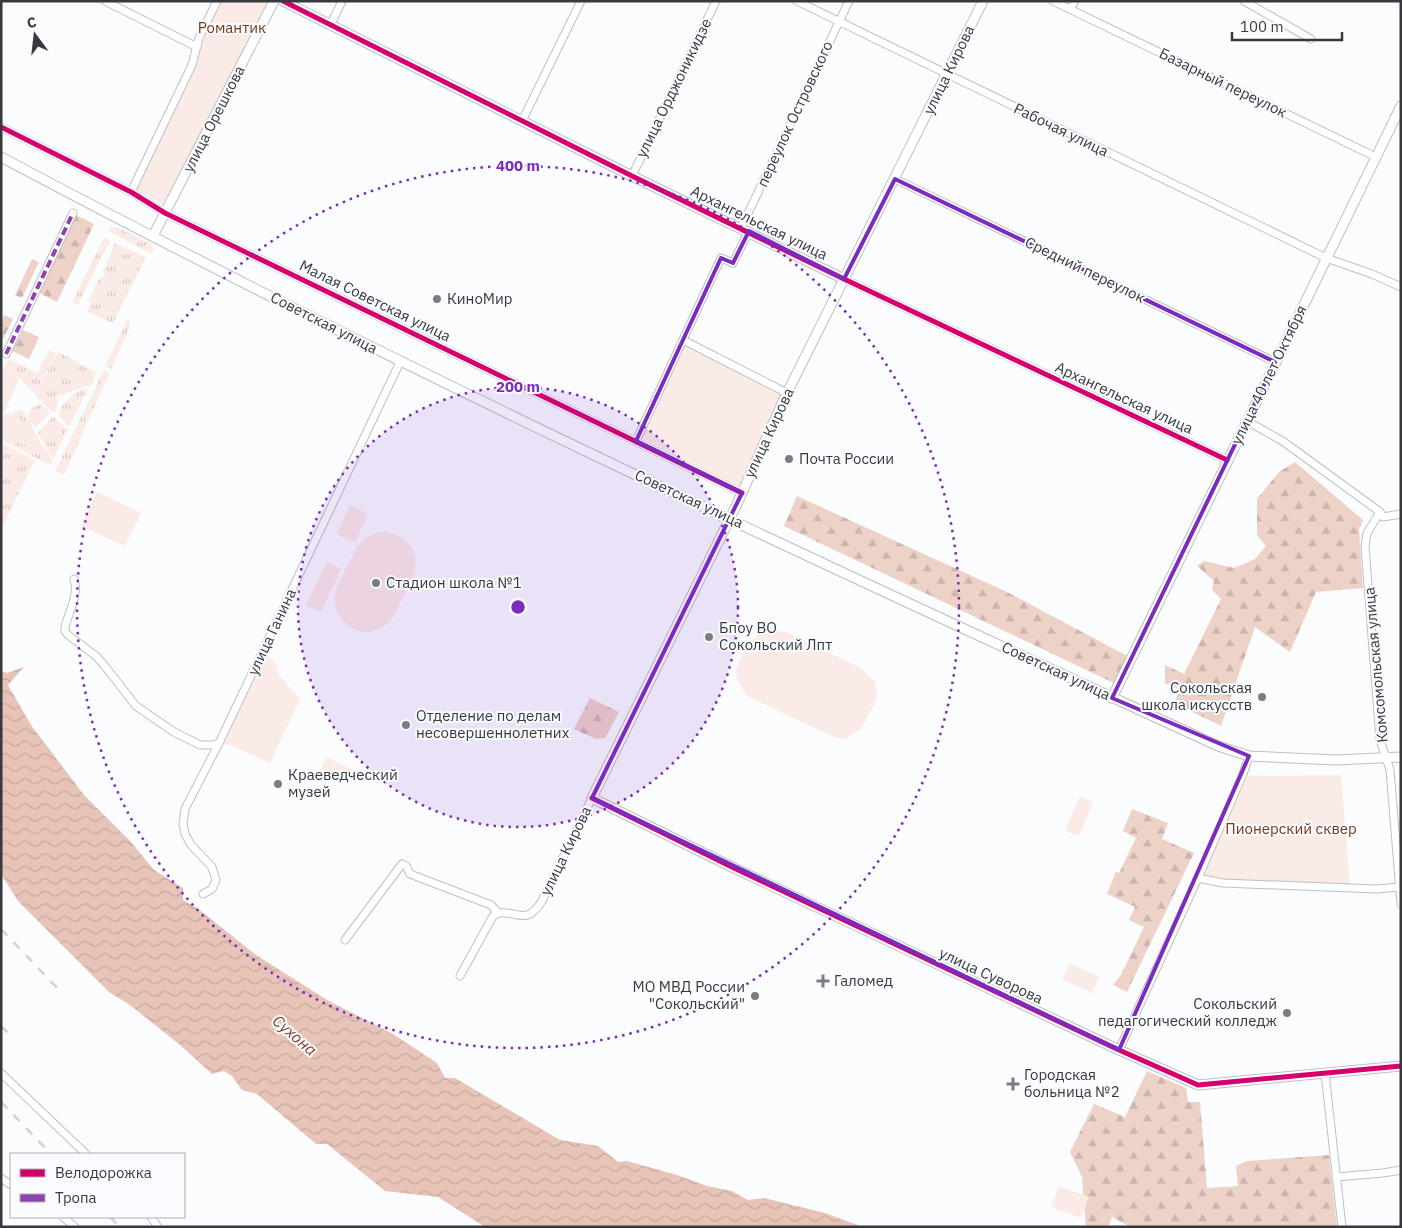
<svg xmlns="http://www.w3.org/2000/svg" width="1402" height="1228" font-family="'IBM Plex Sans',sans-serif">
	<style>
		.grass { fill: url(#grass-tufts) }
		.forest { fill: url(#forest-firs) }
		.park { fill: #fbebe6 }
		.water { fill: url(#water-waves) }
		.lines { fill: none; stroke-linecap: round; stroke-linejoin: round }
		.street-casing { stroke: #bec0c2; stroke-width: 9 }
		.secondary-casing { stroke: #bec0c2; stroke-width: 11 }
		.street { stroke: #feffff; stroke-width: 7 }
		.secondary { stroke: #feffff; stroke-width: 9 }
		.rail { stroke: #d3d3d4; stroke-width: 2.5; stroke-dasharray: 9 9; stroke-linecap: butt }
		.quiet { stroke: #8e44ad; stroke-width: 4; stroke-dasharray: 8 4; stroke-linecap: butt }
		.cycleway-casing { stroke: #f9fbff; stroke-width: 8 }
		.cycleway { stroke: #d6006c; stroke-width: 5 }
		.marked { fill: none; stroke: #7b2cbf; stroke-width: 4; stroke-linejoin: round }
		.ring { fill: none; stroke: #7b2cbf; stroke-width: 2.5; stroke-dasharray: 2.5 5 }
		.poi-dot { fill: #7b7d81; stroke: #f9fbff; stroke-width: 2 }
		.labels { text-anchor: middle; stroke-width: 4; stroke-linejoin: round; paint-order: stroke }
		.park-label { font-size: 15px; fill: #75371d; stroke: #f9fbff }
		.street-label { font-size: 15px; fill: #37393d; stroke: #f9fbff }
		.poi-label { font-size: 15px; fill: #37393d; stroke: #f9fbff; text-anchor: start }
		.water-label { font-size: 16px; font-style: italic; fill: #7e3f25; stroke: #f9fbff }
		.centre { fill: #7b2cbf; stroke: #f9fbff; stroke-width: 2.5 }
		.ring-label { font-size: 15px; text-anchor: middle; font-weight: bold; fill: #7b2cbf; stroke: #f9fbff; stroke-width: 4; stroke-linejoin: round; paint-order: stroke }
	</style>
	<defs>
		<pattern id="grass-tufts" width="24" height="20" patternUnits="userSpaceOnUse" patternTransform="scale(1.25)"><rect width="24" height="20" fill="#fbebe6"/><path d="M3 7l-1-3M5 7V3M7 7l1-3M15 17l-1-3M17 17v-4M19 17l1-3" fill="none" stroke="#d8cac6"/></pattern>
		<pattern id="forest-firs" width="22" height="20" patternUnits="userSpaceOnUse" patternTransform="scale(1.25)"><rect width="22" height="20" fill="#edd2c8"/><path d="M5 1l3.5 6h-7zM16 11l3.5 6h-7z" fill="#ccb5ad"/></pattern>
		<pattern id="water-waves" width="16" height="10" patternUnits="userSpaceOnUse" patternTransform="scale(1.25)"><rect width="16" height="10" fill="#e7c4b7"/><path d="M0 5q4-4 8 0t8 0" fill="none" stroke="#c7a99e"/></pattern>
	</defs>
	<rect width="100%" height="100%" fill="#fafcfe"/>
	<g class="grass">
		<path d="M116,227L150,243L154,250L152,254L108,231L110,228Z"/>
		<path d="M104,238L110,240L78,305L72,302Z"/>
		<path d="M115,243L146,257L113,323L87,312L92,302L88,303L99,278L104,276L105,272H103Z"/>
		<path d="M128,318L130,327L111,369L105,366Z"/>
		<path d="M49,350L56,354L35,393L5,365L8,359L37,373Z"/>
		<path d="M58,352L96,372L91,385L57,396V409L53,413L35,395Z"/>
		<path d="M104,370L110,372L64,475L55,471Z"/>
		<path d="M88,388L69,427L59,416L60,408L76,392Z"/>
		<path d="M42,404L50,413L35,428L31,422L32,427L9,414L22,409L27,418L32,408Z"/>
		<path d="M53,416L67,430L53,459L38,433Z"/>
		<path d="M1,433L24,445L37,437L53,461L50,465L1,440Z"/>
		<path d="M1,443L35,460L1,530Z"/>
	</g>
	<g class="forest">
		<path d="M76,215L94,224L57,302L39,293Z"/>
		<path d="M32,259L39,262L22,298L15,295Z"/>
		<path d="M4,315L13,319L1,343V322Z"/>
		<path d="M23,330L39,337L29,359L12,351Z"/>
		<path d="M1295,462L1363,520L1359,530L1363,588L1316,592L1290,652L1255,627L1221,726L1174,703L1180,690L1165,683V665L1184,674L1221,599L1212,590L1214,581L1197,566L1204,561L1234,568L1255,559L1266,546L1257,535V499L1279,472Z"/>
		<path d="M797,496L1007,592L1131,658L1118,685L784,526Z"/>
		<path d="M590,698L619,712L605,738L596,739L574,729Z"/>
		<path d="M1132,809L1168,823L1162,839L1194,853L1127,992L1113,985L1121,975L1144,927L1129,920L1135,907L1107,894L1116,872L1119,873L1136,838L1123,831Z"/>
		<path d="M1147,1071L1186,1088L1188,1102H1200L1207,1188L1238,1186L1236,1166L1247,1161L1329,1155L1337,1227H1131L1112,1217L1108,1227H1086L1082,1177L1070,1152L1094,1104L1125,1117Z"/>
	</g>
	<g class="park">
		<path d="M222,1H269L164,205L136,190L197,65L206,31Z"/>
		<path d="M685,343L782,394L740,487L640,437Z"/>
		<path d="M5,365L19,379L3,415L9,413L32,427L38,436L24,445L1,433V374Z"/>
		<path d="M97,492L141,513L125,546L81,526Z"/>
		<path d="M350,505L368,514L355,542L337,534Z"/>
		<path d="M380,532C404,532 420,548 415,573L392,619C387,624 382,628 376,630C355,637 336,621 335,601C335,599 335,594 335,593C337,586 355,549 360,544C365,537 372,534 380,532Z"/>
		<path d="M327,562L341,569L321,612L306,605Z"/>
		<path d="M776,630L788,633L861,668L874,681L877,693L876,701L861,729L844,739L834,737L747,696C743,689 737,682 736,674C736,667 739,661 742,655C751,638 757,634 776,630Z"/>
		<path d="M263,650L276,664L279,675L300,699L270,763L233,746L219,743Z"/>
		<path d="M326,757L353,770L348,781L321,769Z"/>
		<path d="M1341,775L1350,886L1224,881L1203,875L1247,776Z"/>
		<path d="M1080,796L1093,802L1079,836L1065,831Z"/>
		<path d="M1070,963L1099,977L1092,993L1062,979Z"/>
		<path d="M1059,1186L1089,1197L1081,1218L1051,1207Z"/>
	</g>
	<path class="water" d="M24,667L8,685L31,725L84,795L131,842L154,870L183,888V900L197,908L256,955L327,1000L393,1034L437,1063L445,1078H455L560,1140L598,1146L618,1162L627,1161L677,1175L707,1186L732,1191L748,1200L764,1198L825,1213L863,1227H485L438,1197L385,1191L327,1144H316L257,1094L242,1090L232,1076L224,1071L212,1074L180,1045L130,1005L109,992L18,901L1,874V671L7,673Z"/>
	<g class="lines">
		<defs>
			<g id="street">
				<path d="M105,1L197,47"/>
				<path d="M797,1L1326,258L1372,274L1401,287"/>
				<path d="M1053,1L1376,157"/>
				<path d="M1244,1L1311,39"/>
				<path d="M1070,9L1075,1"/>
				<path d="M330,26L342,1"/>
				<path d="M522,121L581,1"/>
				<path d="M1,127L131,192L165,213L742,493"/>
				<path d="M632,176L716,1"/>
				<path d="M895,179L1275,362"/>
				<path d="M131,192L192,65L199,38L217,1"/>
				<path d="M741,228L849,1"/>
				<path d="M844,279L1227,460"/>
				<path d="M683,340L787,393"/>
				<path d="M6,354L73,213"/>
				<path d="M1247,421L1284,442L1380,512"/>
				<path d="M636,441L721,258L733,263L749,231"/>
				<path d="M1401,514L1383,517L1380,512L1367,533L1365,546L1380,740L1390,770L1401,904"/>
				<path d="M74,579C79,595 69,611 65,627V631L68,635L96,656L104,665L136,706L174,732L200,745H213L219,743"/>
				<path d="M1198,878L1223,883L1376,889L1399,887"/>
				<path d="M203,894L212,889L216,880L212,867L191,845L185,834L183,824L185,809L219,743L400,362"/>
				<path d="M498,913C520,911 526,926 542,901L592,798"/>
				<path d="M345,940L402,864L406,866L410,874L491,905L498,913"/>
				<path d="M460,976L493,916L498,913"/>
				<path d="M1119,1050L1198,878L1243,774L1249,756"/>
				<path d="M1,1073L86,1154"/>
				<path d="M1325,1073L1342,1227"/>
				<path d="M1336,1177L1383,1173L1401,1170"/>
				<path d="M1,1178L11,1185"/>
				<path d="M63,1217L75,1227"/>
				<path d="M151,1217L158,1227"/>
			</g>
			<g id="secondary">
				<path d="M283,1L632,176L844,279"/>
				<path d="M983,1L785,397L737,504L592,798L734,868L1119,1050L1198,1085L1401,1066"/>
				<path d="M1,157C399,369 809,558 1218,746L1249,756L1335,760L1401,757"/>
				<path d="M153,236L274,1"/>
				<path d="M1112,698L1401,106"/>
			</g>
		</defs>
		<use href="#street" class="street-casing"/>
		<use href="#secondary" class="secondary-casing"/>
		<use href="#street" class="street"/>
		<use href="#secondary" class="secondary"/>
		<g class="rail">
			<path d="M1,929L61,992"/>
			<path d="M1,1026L9,1034"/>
			<path d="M1,1102L51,1154"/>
			<path d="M110,1217L120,1227"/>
		</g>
		<path class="quiet" d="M6,354L73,213"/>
		<defs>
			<g id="cycleway">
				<path d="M283,1L632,176L844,279L1227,460"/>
				<path d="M1,127L131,192L165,213L742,493"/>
				<path d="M592,798L734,868L1119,1050L1198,1085L1401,1066"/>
			</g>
		</defs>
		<use href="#cycleway" class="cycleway-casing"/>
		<use href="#cycleway" class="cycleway"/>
	</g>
	<path class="marked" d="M895,179L1275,362L1112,698L1249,756L1119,1050L592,798L742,493L636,441L721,258L733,263L749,231L844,279Z"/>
	<circle cx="518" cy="607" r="220" fill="#7b2cbf" fill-opacity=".12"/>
	<g class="ring">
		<circle cx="518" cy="607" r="220"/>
		<circle cx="518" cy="607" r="441"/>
	</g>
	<g class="poi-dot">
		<circle cx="437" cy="299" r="5"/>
		<circle cx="789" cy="459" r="5"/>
		<circle cx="376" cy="583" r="5"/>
		<circle cx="709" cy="637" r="5"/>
		<circle cx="1262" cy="697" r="5"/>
		<circle cx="406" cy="725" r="5"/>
		<circle cx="278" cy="784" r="5"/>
		<path d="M820.5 973.5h5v5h5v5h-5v5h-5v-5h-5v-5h5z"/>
		<circle cx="755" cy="996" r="5"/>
		<circle cx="1287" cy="1013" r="5"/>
		<path d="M1010.5 1076.5h5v5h5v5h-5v5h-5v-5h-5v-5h5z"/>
	</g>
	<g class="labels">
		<g class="park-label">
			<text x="232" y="33">Романтик</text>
			<text x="1291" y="834">Пионерский сквер</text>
		</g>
		<g class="street-label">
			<text transform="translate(949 70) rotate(-64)" y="5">улица Кирова</text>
			<text transform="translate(1223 83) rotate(26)" y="5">Базарный переулок</text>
			<text transform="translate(674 88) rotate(-64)" y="5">улица Орджоникидзе</text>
			<text transform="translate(795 114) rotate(-65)" y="5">переулок Островского</text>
			<text transform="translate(214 119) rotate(-63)" y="5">улица Орешкова</text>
			<text transform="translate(1061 130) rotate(26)" y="5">Рабочая улица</text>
			<text transform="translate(759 223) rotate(26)" y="5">Архангельская улица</text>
			<text transform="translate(1085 270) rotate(26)" y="5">Средний переулок</text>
			<text transform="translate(375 301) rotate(26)" y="5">Малая Советская улица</text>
			<text transform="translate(324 323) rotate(27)" y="5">Советская улица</text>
			<text transform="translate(1269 375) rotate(-64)" y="5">улица 40 лет Октября</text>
			<text transform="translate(1124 398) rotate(25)" y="5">Архангельская улица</text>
			<text transform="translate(769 433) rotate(-65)" y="5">улица Кирова</text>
			<text transform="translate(689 499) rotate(25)" y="5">Советская улица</text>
			<text transform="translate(272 632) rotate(-65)" y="5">улица Ганина</text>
			<text transform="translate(1376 665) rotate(-95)" y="5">Комсомольская улица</text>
			<text transform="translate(1056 671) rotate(25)" y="5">Советская улица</text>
			<text transform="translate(566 851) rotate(-64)" y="5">улица Кирова</text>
			<text transform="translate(991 976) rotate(25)" y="5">улица Суворова</text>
		</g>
		<g class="poi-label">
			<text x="447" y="304">КиноМир</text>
			<text x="799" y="464">Почта России</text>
			<text x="386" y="588">Стадион школа №1</text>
			<text x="719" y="633">Бпоу ВО<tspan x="719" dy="17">Сокольский Лпт</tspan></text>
			<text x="1252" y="693" text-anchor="end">Сокольская<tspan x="1252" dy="17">школа искусств</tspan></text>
			<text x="416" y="721">Отделение по делам<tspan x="416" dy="17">несовершеннолетних</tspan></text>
			<text x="288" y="780">Краеведческий<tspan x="288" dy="17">музей</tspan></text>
			<text x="834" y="986">Галомед</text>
			<text x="745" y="992" text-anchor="end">МО МВД России<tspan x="745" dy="17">"Сокольский"</tspan></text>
			<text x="1277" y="1009" text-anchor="end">Сокольский<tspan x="1277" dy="17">педагогический колледж</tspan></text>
			<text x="1024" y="1080">Городская<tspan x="1024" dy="17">больница №2</tspan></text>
		</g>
		<g class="water-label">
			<text transform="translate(295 1035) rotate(41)" y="6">Сухона</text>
		</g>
	</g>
	<circle cx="518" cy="607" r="8" class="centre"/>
	<g class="ring-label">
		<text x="518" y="171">400 m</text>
		<text x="518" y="392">200 m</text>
	</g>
	<rect width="1402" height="1228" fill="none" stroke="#37393d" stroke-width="5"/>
	<rect x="10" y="1153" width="175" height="65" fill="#f9fbff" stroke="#abadb1"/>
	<rect x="20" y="1169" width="25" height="8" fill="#d6006c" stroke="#abadb1"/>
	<text x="55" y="1178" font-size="15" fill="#37393d">Велодорожка</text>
	<rect x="20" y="1194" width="25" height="8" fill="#8e44ad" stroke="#abadb1"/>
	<text x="55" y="1203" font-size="15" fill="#37393d">Тропа</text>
	<g transform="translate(35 35) rotate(345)" stroke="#f9fbff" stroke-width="4" paint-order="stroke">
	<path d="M0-4L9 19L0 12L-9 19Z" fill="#37393d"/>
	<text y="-8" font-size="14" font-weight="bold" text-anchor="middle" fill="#37393d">С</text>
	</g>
	<path d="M1232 32v8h110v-8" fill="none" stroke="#37393d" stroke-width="2.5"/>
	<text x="1240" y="32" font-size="15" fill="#37393d" stroke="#f9fbff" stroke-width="4" paint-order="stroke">100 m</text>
</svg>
